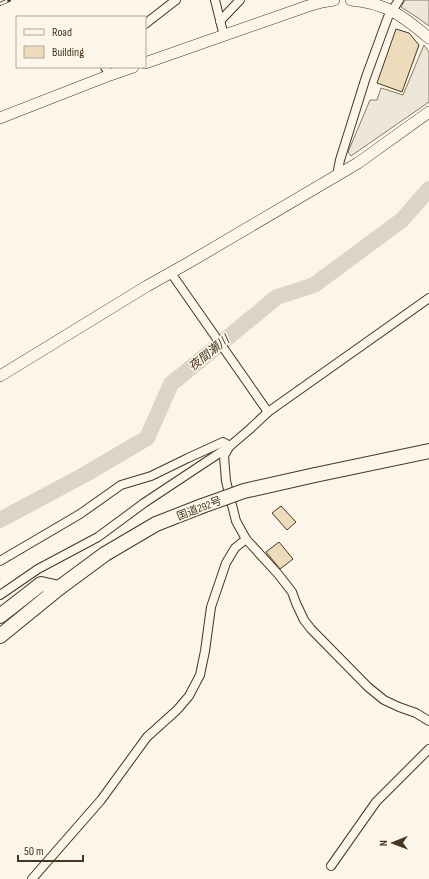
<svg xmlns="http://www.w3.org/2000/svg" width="429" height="879" font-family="'Sofia Sans Condensed','Noto Sans JP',sans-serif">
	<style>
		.parking { fill: #ede7d9; stroke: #887966 }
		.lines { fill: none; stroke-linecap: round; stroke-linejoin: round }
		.river { stroke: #dcd4c6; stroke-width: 16 }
		.building { fill: #ecdcbc; stroke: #4a3520 }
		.street-casing { stroke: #4a3520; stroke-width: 10 }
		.secondary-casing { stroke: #4a3520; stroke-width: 12 }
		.highway-casing { stroke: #4a3520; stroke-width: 16 }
		.street { stroke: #fbf6e9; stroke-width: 8 }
		.secondary { stroke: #fbf6e9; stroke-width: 11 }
		.highway { stroke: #fbf6e9; stroke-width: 14 }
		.rail-casing { stroke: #4a3520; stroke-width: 4 }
		.rail { stroke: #fbf6e9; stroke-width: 2.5; stroke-dasharray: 8; stroke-linecap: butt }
		.highway-bridge-casing { stroke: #4a3520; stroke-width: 16; stroke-linecap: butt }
		.highway-bridge { stroke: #fbf6e9; stroke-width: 14 }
		.labels { text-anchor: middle; stroke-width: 3; stroke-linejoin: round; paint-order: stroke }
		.street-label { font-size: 11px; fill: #4a3520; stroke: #fbf6e9 }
		.water-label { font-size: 12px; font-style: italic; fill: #4a3520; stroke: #fbf6e9 }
	</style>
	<rect width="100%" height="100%" fill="#fbf6e9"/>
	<g class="parking">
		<path d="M405,0H429V26L418,18L401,7Z"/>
		<path d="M424,45L429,52V102L351,156L348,152L370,100H377L381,88L403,95Z"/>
	</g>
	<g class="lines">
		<path class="river" d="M0,520L84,475L147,438L171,384L277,297L314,285L402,220L429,189"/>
	</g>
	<g class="building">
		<path d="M396,29L409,33L419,45L402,92L377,83Z"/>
		<path d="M281,506L296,522L287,530L272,513Z"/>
		<path d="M279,542L293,559L280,569L266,552Z"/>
	</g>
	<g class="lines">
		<defs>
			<g id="street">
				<path d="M215,0L224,36"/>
				<path d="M220,21L240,0"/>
				<path d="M145,24L176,0"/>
				<path d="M105,67L110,75"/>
				<path d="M337,175L340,160L366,77L388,17L399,0"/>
				<path d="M171,273L268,412"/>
				<path d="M229,447L224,456L226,481L236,521L246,539L278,574L292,592L296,603L304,620L311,629L368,687L384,700L399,707L416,713L429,721"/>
				<path d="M0,561L80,514L121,485L151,476L188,458L223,442L230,446"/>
				<path d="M0,595L38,569L98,537L144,503L230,446L250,429L268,412L429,298"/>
				<path d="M331,866L376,802L429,749"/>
				<path d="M32,879L101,800L147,737L177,710L189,696L200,675L205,651L211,607L226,563L235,548L246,539"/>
			</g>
			<g id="secondary">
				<path d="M351,0C386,3 403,16 429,38"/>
				<path d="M145,63L308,6L322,2L334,0"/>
				<path d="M0,118L110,75L133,67"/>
				<path d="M0,376L147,286L188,263L358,163L429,112"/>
			</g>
			<g id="highway">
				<path d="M315,475L429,451"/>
				<path d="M0,616L41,584L59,588"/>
				<path d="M0,636L59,588L105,554L156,524L202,506"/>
			</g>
		</defs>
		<use href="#street" class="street-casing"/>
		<use href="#secondary" class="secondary-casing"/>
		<use href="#highway" class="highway-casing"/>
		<use href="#street" class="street"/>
		<use href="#secondary" class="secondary"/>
		<use href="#highway" class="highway"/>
		<defs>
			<path id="rail" d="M0,4L9,0"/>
		</defs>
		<use href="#rail" class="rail-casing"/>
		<use href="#rail" class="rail"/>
		<defs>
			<path id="highway-bridge" d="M202,506L244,491L315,475"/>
		</defs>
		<use href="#highway-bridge" class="highway-bridge-casing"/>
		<use href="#highway-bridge" class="highway-bridge"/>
	</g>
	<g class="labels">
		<g class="street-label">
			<text transform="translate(199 508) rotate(-21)" y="4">国道292号</text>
		</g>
		<g class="water-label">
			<text transform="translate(209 353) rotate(-39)" y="4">夜間瀬川</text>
		</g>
	</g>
	<rect x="16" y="16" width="130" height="52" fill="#fbf6e9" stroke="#b4a999"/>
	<rect x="24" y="29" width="20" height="6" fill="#fbf6e9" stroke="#b4a999"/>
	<text x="52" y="36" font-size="12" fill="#4a3520">Road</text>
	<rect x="24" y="46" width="20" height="12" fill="#ecdcbc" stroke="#b4a999"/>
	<text x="52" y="56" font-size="12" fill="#4a3520">Building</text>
	<g transform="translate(393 843) rotate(269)" stroke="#fbf6e9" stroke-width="3" paint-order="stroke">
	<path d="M0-3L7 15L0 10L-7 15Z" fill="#4a3520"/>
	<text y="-6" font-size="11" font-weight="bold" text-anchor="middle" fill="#4a3520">N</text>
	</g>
	<path d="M18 855v6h65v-6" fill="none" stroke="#4a3520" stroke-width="2"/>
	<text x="24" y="855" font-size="12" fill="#4a3520" stroke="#fbf6e9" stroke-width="3" paint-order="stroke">50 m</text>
</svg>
